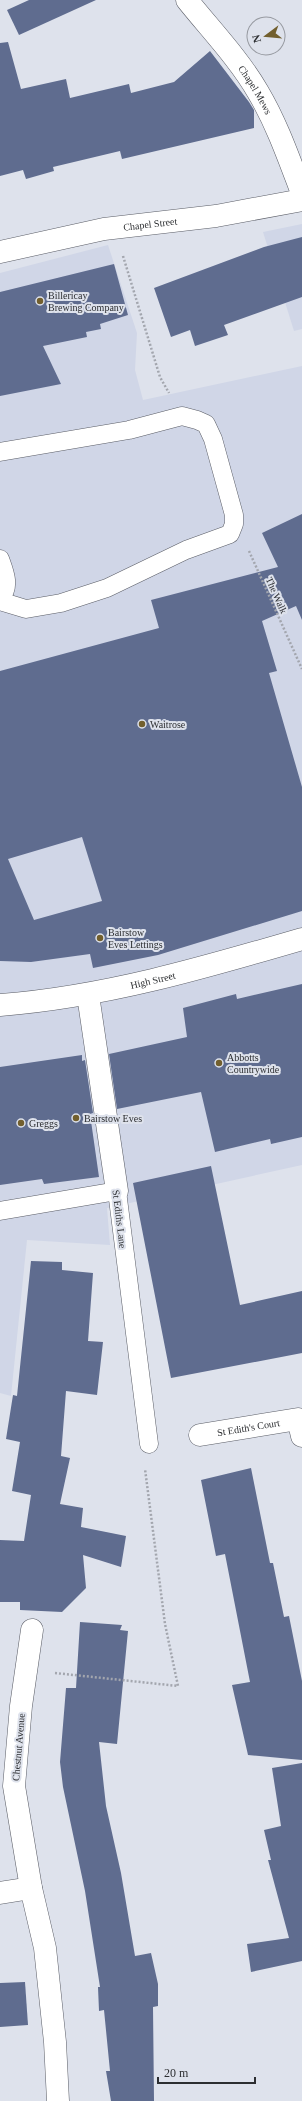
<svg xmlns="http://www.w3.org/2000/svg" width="302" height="2101" font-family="Georgia,serif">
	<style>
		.built { fill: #d0d6e7 }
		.building { fill: #5f6c8f; fill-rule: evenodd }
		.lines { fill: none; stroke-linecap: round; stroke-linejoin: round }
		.service-casing { stroke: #5a5d66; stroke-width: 19 }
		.minor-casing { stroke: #5a5d66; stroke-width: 23 }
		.secondary-casing { stroke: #5a5d66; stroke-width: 23 }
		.path { stroke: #a3a6ae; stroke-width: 2.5; stroke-dasharray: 2 2; stroke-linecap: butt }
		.service { stroke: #fff; stroke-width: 18 }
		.minor { stroke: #fff; stroke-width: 22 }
		.secondary { stroke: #fff; stroke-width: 22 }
		.poi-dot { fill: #725f2e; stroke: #dee2ec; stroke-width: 1.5 }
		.labels { text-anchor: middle; stroke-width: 4; stroke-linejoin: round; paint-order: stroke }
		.street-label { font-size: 10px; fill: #2c2e31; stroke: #dee2ec }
		.poi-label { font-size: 10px; fill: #2c2e31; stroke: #dee2ec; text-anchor: start }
	</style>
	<rect width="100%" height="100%" fill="#dee2ec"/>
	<g class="built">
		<path d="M302,224V329L294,331L263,232Z"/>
		<path d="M108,245L137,333L135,370L143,400L302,366V1165L107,1208L110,1245L27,1240L11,1396L0,1393V273Z"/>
	</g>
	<g class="building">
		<path d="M29,0H96L19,35L7,10Z"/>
		<path d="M8,42L21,89L66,79L70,98L129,84L131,93L174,82L210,51L249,102L254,110V128L122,159L120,151L53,167L54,171L26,179L23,170L0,176V43Z"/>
		<path d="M302,237V297L224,325L228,335L195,346L190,330L171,337L154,288L264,247Z"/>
		<path d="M114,264L128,315L100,324L101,329L86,332L87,337L43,346L61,384L0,396V292Z"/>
		<path d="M302,514V620L296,606L262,621L277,671L269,673L302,787V911L158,955L93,968L90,954L31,962L0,961V671L159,628L151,600L278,567L262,533ZM82,837L102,901L34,920L8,859Z"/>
		<path d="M302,984V1137L271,1144L270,1139L215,1152L201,1092L117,1109L109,1054L187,1037L183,1008L236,994L237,999Z"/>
		<path d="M82,1055V1061L85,1060L93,1113L90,1114L99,1177L44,1184L42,1179L0,1185V1067Z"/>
		<path d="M211,1166L240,1305L302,1291V1353L171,1378L133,1183Z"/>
		<path d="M31,1261L62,1262V1270L93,1273L88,1341L103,1342L97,1395L66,1391L61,1456L70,1458L60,1504L83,1508L81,1527L126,1536L121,1567L83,1555L86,1588L62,1612L20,1610V1602H0V1540L24,1541L31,1495L12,1491L20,1442L6,1439L13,1395L17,1396Z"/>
		<path d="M251,1468L270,1563H273L284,1617L289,1616L302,1681V1760L248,1755L232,1685L250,1682L225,1554L216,1556L201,1480Z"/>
		<path d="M80,1622L122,1625L120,1630L128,1631L117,1744L99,1742L106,1806L121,1873L135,1956L151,1953L158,1984V2006L153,2007L154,2101H111L106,2071H110L104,2010L99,2011L98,1987H100L85,1891L63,1787L60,1762L66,1688H76Z"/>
		<path d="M302,1763V1961L251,1972L247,1944L289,1938L268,1860H271L264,1830L281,1826L272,1768Z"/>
		<path d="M25,1982L28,2025L0,2027V1983Z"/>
	</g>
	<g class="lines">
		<defs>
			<g id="service">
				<path d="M0,452L129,430L182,416L197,420L206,424L213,439L234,515V524L230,534L186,550L107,588L61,603L26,609L0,601"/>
				<path d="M0,559C5,573 11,586 0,599"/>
				<path d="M0,1211L117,1191L149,1444"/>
			</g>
			<g id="minor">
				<path id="s1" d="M187,0C211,30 239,59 258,92C277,124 289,159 302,193"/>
				<path id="s2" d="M0,252L104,229L216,216L302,200"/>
				<path d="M88,995L117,1191"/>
				<path id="s3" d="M200,1435L298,1419L302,1436"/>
				<path d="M32,1630L21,1706L14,1786L31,1888L45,1948L55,2042L58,2101"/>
				<path d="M0,1893L31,1888"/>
			</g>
			<g id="secondary">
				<path id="s4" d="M0,1005C104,997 203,968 302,939"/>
			</g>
		</defs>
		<use href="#service" class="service-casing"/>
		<use href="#minor" class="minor-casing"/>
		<use href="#secondary" class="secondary-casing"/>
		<g class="path">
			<path d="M123,256L160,377L169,393"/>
			<path d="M249,551L302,669"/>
			<path d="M55,1673L178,1686L165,1624L145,1469"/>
		</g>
		<use href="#service" class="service"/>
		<use href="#minor" class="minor"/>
		<use href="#secondary" class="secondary"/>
	</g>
	<g class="poi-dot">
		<circle cx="40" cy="301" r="4"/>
		<circle cx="142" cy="724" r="4"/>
		<circle cx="100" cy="938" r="4"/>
		<circle cx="219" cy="1063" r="4"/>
		<circle cx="76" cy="1118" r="4"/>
		<circle cx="21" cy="1123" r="4"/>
	</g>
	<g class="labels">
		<g class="street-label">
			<text dy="4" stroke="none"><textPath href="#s1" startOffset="113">Chapel Mews</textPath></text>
			<text dy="4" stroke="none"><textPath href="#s2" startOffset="153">Chapel Street</textPath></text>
			<text transform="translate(277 595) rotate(66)" y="4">The Walk</text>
			<text dy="4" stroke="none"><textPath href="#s4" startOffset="155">High Street</textPath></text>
			<text transform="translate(120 1219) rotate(83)" y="4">St Ediths Lane</text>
			<text dy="4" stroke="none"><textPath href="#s3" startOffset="49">St Edith's Court</textPath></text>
			<text transform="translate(18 1747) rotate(-85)" y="4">Chestnut Avenue</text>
		</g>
		<g class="poi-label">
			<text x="48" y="299">Billericay<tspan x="48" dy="12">Brewing Company</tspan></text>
			<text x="150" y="728">Waitrose</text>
			<text x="108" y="936">Bairstow<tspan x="108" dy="12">Eves Lettings</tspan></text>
			<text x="227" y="1061">Abbotts<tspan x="227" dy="12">Countrywide</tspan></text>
			<text x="84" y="1122">Bairstow Eves</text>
			<text x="29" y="1127">Greggs</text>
		</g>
	</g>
	<g transform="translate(266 36) rotate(254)"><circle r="19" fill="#dee2ec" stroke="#979aa1"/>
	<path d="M0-3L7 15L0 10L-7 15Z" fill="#725f2e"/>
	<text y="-6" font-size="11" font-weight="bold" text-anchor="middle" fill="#2c2e31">N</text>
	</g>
	<path d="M158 2077v6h97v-6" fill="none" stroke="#2c2e31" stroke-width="2"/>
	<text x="164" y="2077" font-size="12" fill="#2c2e31" stroke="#dee2ec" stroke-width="3" paint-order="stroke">20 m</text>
</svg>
